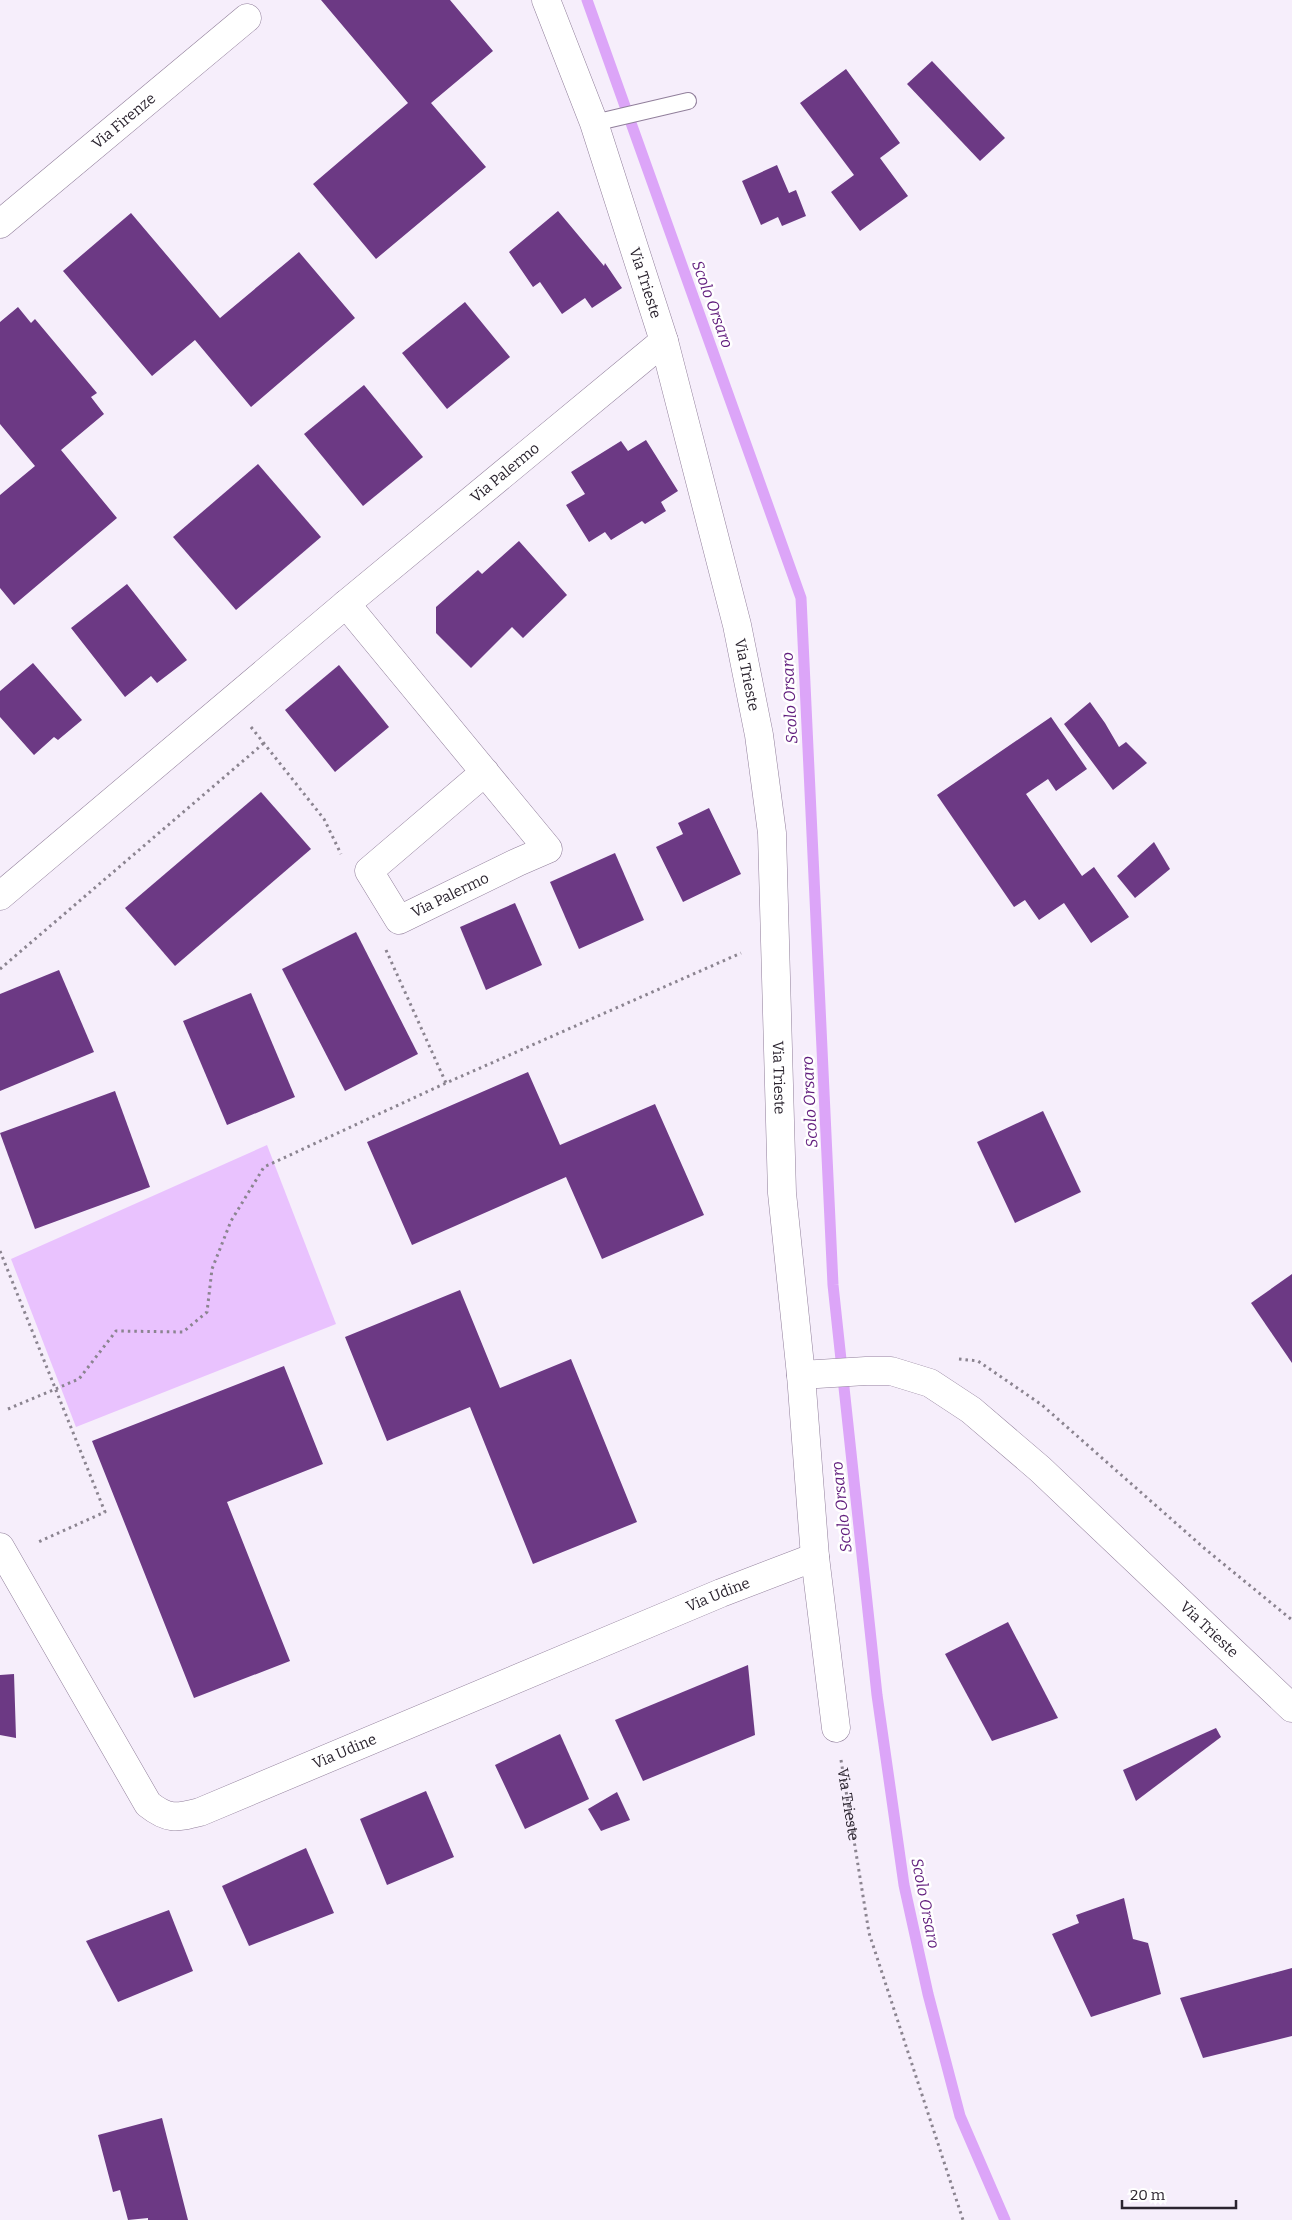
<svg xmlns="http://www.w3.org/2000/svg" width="1292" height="2220" font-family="Bitter,serif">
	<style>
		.green { fill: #e9c2fe }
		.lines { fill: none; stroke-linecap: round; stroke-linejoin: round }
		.stream { stroke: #dca5f8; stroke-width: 11 }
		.building { fill: #6c3984 }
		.lane-casing { stroke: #917f9b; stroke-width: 18 }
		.street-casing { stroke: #917f9b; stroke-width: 29 }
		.path { stroke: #8b8490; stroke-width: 3; stroke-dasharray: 2.5 4; stroke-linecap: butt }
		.lane { stroke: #fff; stroke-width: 16 }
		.street { stroke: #fff; stroke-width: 28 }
		.labels { text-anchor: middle; stroke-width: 5; stroke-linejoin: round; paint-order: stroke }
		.street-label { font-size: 15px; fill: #2b242f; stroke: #fff }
		.water-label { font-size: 16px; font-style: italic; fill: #611d7d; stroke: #fff }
	</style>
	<rect width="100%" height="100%" fill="#f6eefb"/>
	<path class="green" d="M267,1145L336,1324L76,1427L11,1259Z"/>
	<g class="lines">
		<path class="stream" d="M587,0L801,598L833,1285L877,1695L904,1885L928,1994L960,2116L1005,2220"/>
	</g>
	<g class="building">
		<path d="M321,0H450L493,51L431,103L486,167L376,259L313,184L408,103Z"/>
		<path d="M932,61L1005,138L980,161L907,84Z"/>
		<path d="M846,69L900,143L880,158L908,196L860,231L831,192L854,175L800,103Z"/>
		<path d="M777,165L789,193L796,190L806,216L782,226L778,217L761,225L742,181Z"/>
		<path d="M558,211L604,266L605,263L622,288L592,308L585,298L562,314L540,282L533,287L509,252Z"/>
		<path d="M131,213L220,318L299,252L355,318L251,407L195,340L152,376L63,271Z"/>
		<path d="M465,302L510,357L447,409L402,353Z"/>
		<path d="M18,307L31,323L35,319L97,393L91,397L104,414L61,450L117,518L14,605L0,588V495L35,466L0,424V322Z"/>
		<path d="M364,385L423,457L363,506L304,434Z"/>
		<path d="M646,440L678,491L661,502L666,511L645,524L642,521L611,540L605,532L589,542L566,505L585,494L571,472L621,441L628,451Z"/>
		<path d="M258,464L321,537L236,610L173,537Z"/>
		<path d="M519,541L567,595L523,638L512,627L471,668L436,633V607L478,570L482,574Z"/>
		<path d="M127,584L187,660L157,683L151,676L125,697L71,628Z"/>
		<path d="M33,663L82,720L58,740L54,737L34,755L0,717V691Z"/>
		<path d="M339,665L389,727L335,772L285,710Z"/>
		<path d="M1090,702L1105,723L1119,747L1126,742L1147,763L1113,790L1064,724Z"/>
		<path d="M1051,717L1087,769L1056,791L1048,779L1026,794L1082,876L1094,867L1129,917L1091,943L1064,903L1039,920L1025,900L1014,907L937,795Z"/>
		<path d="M261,792L311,849L175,966L125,908Z"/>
		<path d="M709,808L741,874L683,902L656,847L683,834L678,823Z"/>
		<path d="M1154,842L1170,869L1135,898L1117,876Z"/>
		<path d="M615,853L644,920L579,949L550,882Z"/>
		<path d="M515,903L542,965L486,990L460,927Z"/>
		<path d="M356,932L418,1054L345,1091L282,969Z"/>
		<path d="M59,970L94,1052L0,1091V994Z"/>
		<path d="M251,993L295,1097L227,1125L183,1021Z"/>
		<path d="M528,1072L560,1145L655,1104L704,1215L602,1259L566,1177L412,1245L367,1142Z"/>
		<path d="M115,1091L150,1187L35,1229L0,1133Z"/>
		<path d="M1043,1111L1081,1192L1015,1223L977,1142Z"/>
		<path d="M1292,1274V1363L1251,1303Z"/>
		<path d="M460,1290L500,1388L571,1359L637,1522L533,1564L470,1407L387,1441L345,1337Z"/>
		<path d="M284,1366L323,1464L227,1502L290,1661L194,1698L92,1441Z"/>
		<path d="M1008,1622L1058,1718L992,1741L945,1654Z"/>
		<path d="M748,1665L755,1735L643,1781L615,1720Z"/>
		<path d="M14,1674L16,1738L0,1735V1675Z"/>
		<path d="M1216,1728L1221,1737L1136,1801L1123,1770Z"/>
		<path d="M560,1734L589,1799L525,1829L495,1765Z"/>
		<path d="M426,1791L454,1857L387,1885L360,1819Z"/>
		<path d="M617,1792L630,1820L601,1831L588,1809Z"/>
		<path d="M306,1848L334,1913L249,1946L222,1886Z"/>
		<path d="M1124,1898L1133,1939L1148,1943L1161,1994L1091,2017L1052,1934L1079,1923L1076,1915Z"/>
		<path d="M169,1910L193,1971L118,2002L86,1941Z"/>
		<path d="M1292,1968V2036L1203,2058L1180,1998Z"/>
		<path d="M162,2118L188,2220H148V2218L128,2220L120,2190L113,2192L98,2135Z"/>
	</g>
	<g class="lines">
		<defs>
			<path id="lane" d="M594,123L688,101"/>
			<g id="street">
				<path id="s2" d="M546,0L594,123L664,341L737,625L759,735L772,833L782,1193L801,1375L815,1557L836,1728"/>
				<path id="s3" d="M0,224L247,18"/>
				<path d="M346,604L548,849L518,862L399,920L369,871L485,772"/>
				<path id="s4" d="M0,896L346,604L664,341"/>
				<path id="s5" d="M801,1375L866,1371H891L930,1383L971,1410L1040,1469L1292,1708"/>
				<path id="s6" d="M0,1547L148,1804C168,1820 176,1818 200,1812L721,1593L815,1557"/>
			</g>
		</defs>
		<use href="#lane" class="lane-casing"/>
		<use href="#street" class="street-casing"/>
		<g class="path">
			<path d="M251,727L324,819L341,854"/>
			<path d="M386,950L446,1083"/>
			<path d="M0,969L264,743"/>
			<path d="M0,1251L105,1512L36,1543"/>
			<path d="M959,1359L978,1361L1042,1405L1204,1548L1292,1620"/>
			<path d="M8,1409L79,1379L116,1331L183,1332L207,1312L212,1269L231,1221L264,1167L446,1083L741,953"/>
			<path id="s1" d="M841,1760L869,1933L963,2220"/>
		</g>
		<use href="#lane" class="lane"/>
		<use href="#street" class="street"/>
	</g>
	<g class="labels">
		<g class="street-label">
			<text dy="5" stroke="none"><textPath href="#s3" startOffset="161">Via Firenze</textPath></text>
			<text dy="5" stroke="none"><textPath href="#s2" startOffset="300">Via Trieste</textPath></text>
			<text dy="5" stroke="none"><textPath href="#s4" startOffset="659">Via Palermo</textPath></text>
			<text dy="5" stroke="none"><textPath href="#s2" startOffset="705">Via Trieste</textPath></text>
			<text transform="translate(450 895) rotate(-26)" y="5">Via Palermo</text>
			<text dy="5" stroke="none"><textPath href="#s2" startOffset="1110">Via Trieste</textPath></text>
			<text dy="5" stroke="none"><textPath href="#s6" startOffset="914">Via Udine</textPath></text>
			<text dy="5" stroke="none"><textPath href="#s5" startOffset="504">Via Trieste</textPath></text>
			<text dy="5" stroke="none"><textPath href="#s6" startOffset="509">Via Udine</textPath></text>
			<text dy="5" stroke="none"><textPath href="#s1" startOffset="45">Via Trieste</textPath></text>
		</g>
		<g class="water-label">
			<text transform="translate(713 304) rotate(70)" y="6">Scolo Orsaro</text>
			<text transform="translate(789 698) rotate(-93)" y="6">Scolo Orsaro</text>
			<text transform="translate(809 1102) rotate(-93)" y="6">Scolo Orsaro</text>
			<text transform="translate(841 1507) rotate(-96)" y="6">Scolo Orsaro</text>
			<text transform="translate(926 1903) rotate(79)" y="6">Scolo Orsaro</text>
		</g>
	</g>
	<path d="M1122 2200v8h114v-8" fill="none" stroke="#2b242f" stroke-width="2.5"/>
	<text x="1130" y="2200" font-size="15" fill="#2b242f" stroke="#ffffff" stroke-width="4" paint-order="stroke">20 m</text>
</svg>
